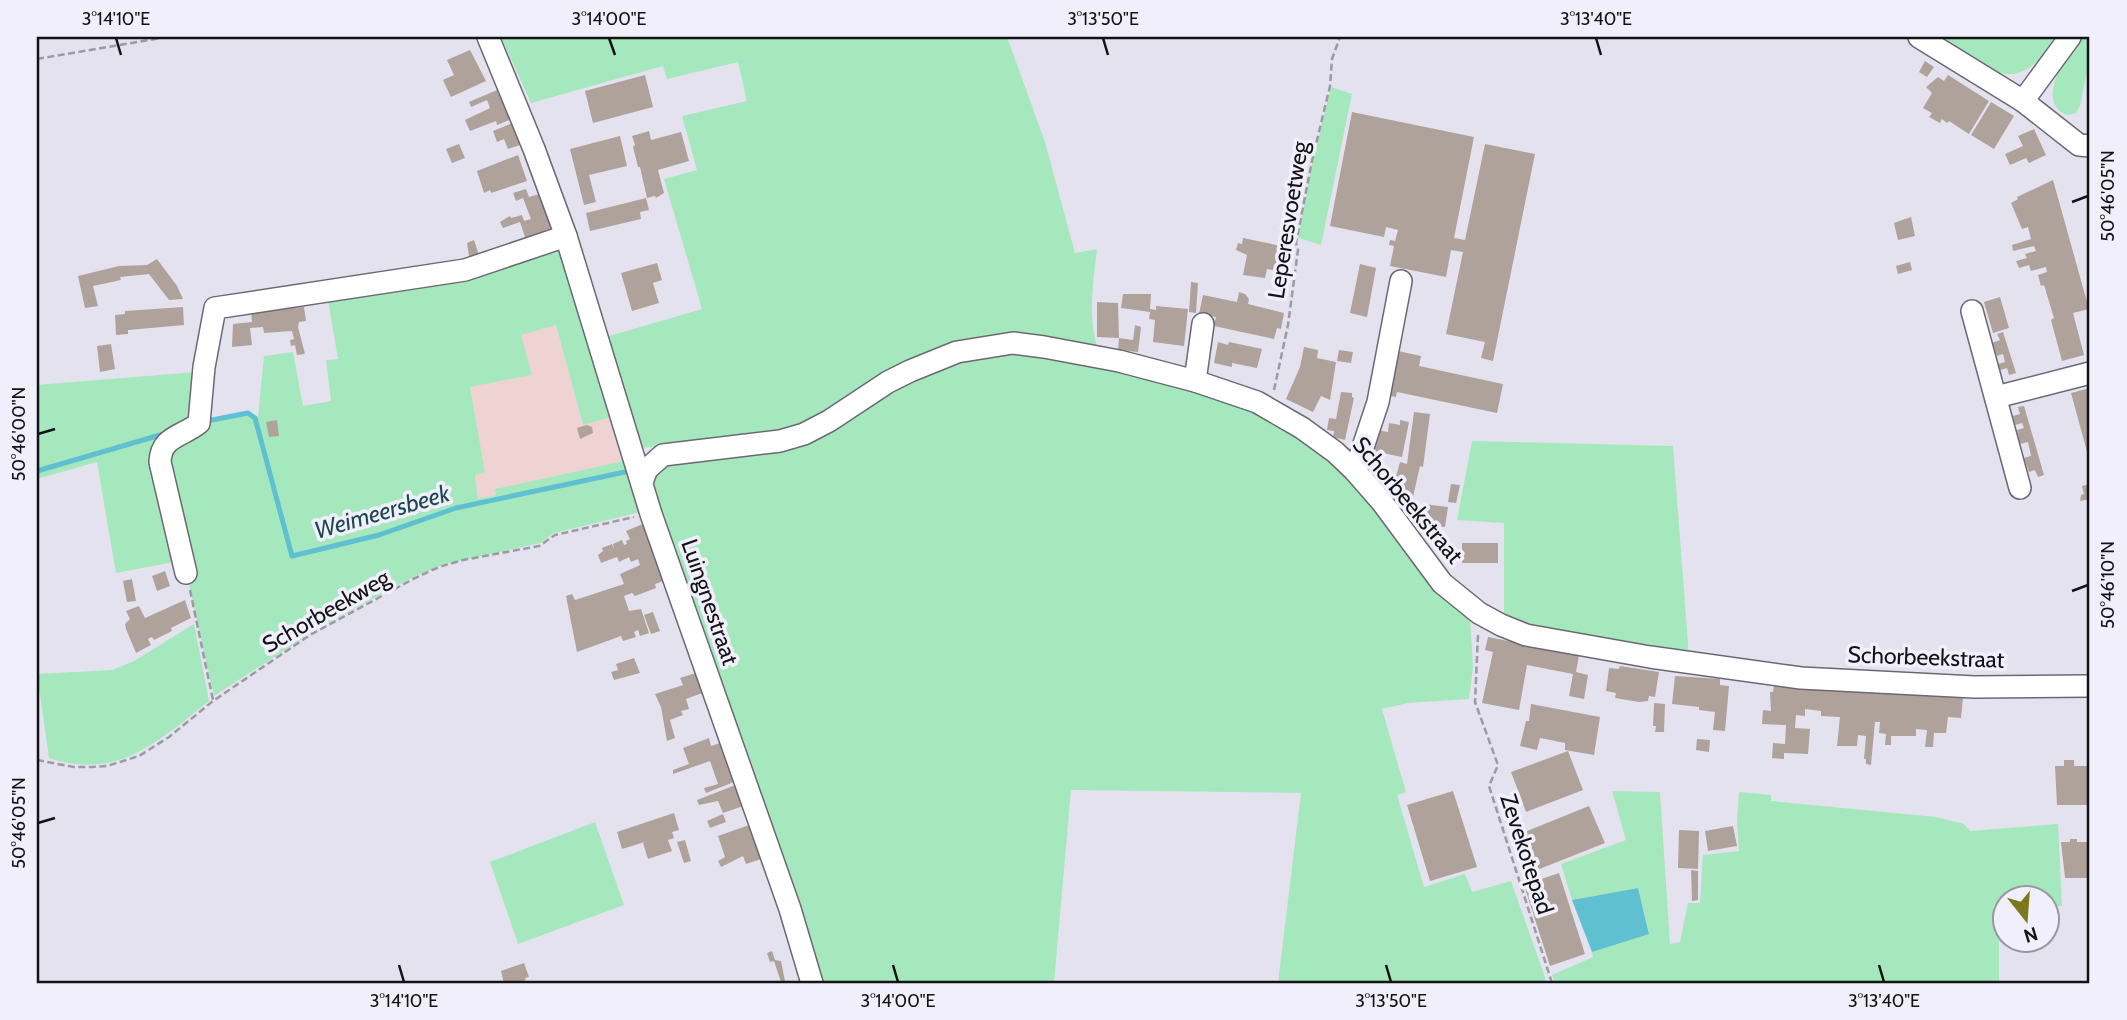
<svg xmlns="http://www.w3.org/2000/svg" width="2127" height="1020" font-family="Cabin,sans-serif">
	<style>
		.industrial { fill: #eed3d2 }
		.green { fill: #a6e8bd }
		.water { fill: #5fc0d2 }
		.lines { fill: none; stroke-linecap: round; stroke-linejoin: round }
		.stream { stroke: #5fc0d2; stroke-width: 5 }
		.building { fill: #afa29b }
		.minor-casing { stroke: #6b6874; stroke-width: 24 }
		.path { stroke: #9c9aa4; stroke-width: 2.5; stroke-dasharray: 7 3.5; stroke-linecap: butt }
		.minor { stroke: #fff; stroke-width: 21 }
		.ticks { fill: none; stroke: #131216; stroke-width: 2.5 }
		.labels { text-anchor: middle; stroke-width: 7; stroke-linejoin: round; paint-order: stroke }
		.street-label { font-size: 23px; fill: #131216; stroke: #f2effc }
		.water-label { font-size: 24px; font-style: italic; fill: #1c4850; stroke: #f2effc }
		.neatline { fill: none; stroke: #131216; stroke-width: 2.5 }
		.ticks-label { font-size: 18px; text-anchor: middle; fill: #131216 }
	</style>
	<rect width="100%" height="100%" fill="#e5e2ef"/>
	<path class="industrial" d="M556,325L583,425L615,416L628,460L495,489L496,495L478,499L475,475L484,473L470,387L531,375L520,335Z"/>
	<g class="green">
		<path d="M501,37H1007L1045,142L1075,253L1097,249C1093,284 1087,319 1099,352L1002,337L797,430L684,445L639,448L606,337L702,309L664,179L697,170L682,116L747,101L738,62L667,79L663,66L531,103Z"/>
		<path d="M1941,37H2055C2049,45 2043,57 2034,64C2002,92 1968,55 1941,37Z"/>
		<path d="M2078,37H2090V57L2080,106L2076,113L2067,115C2034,102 2067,55 2078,37Z"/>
		<path d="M1331,87L1352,94L1321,245L1298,238L1313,161Z"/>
		<path d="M552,248L562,249L615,416L583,425L556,325L521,335L532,375L470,387L485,473L475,475L478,499L496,495L495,489L628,460L645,511L554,533L540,543L445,564L413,577L319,628L214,696L158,445L179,561L116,573L97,462L37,479V385L196,372L203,316L218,315L209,419L250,412L258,417L264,356L293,352L303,406L331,401L326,360L338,359L327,294Z"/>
		<path d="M1019,351L1160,379L1233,400L1320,449L1360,489L1470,617L1473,668L1469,699L1408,703L1382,709L1406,792L1397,795L1424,887L1465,874L1472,892L1511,881L1547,983H1278L1301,793L1071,790L1054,983H822L766,808L655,489L653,479L663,462L756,451L906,380L940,367L987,353Z"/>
		<path d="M1472,441L1673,446L1689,657L1578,640L1504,619V523L1457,520Z"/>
		<path d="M194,624L209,701C158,741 119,781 49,758L37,674L112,670L134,661Z"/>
		<path d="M1612,791L1660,792L1670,944L1680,942L1688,903H1700L1703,855L1739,851L1737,821L1739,792L1771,795V801L1936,817L1964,824L1970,831L2058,824L2062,906H2047L2046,898H2004V906H1993L1999,940V983H1555L1552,975L1593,957L1592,952L1649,933L1638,888L1572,900L1561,864L1626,840Z"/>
		<path d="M595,822L624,905L518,944L490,862Z"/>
	</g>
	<path class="water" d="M1638,888L1649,934L1592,952L1572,900Z"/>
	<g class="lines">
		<g class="stream">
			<path d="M212,420L248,413L255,418L292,556L379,535L456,508L625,472"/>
			<path d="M37,471L167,433"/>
		</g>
	</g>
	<g class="building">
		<path d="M470,50L486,81L451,97L443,80L454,75L447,60Z"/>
		<path d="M1925,61L1934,67L1927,77L1919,72Z"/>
		<path d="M645,75L653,107L593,123L585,91Z"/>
		<path d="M1948,75L1989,101L1969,134L1949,121L1947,123L1942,119L1940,123L1929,117L1932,113L1923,108L1932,93L1926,87L1938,77L1944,81Z"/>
		<path d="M497,90L499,95L506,92L517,117L497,125L496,121L470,131L465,120L490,108L487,100L471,107L469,102Z"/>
		<path d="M1991,102L2014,116L1994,149L1971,135Z"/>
		<path d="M1352,112L1474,137L1454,238L1465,240L1485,144L1535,154L1493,361L1481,358L1485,342L1446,334L1463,252L1451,250L1446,277L1390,266L1394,246L1389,245L1390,240L1395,241L1398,230L1386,227L1384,237L1330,226Z"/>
		<path d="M517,121L526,143L508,149L504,139L497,142L493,131Z"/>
		<path d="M2034,129L2046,155L2029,163L2026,158L2010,165L2005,154L2023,146L2018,136Z"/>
		<path d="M649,131L651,140L681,132L689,161L658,170L664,193L656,198L655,196L647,198L640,167H638L633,147L635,145L632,136Z"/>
		<path d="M620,136L627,166L589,175L596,202L584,205L570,149Z"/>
		<path d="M459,144L465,158L452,163L446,149Z"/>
		<path d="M518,155L527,181L491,193L490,190L484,193L477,171Z"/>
		<path d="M2053,180L2089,309L2073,313L2084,355L2062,361L2051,320L2054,318L2044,285L2041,286L2038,275L2047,272L2046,267L2031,271L2029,265L2019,268L2016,261L2027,258L2025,254L2036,251L2034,246L2013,251L2012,245L2031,239L2028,227L2022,229L2011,203L2018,199L2017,197Z"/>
		<path d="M526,189L529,197L543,193L556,231L527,243L520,222L503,228L500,222L510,216L511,218L522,215L524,221L531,219L523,198L516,201L513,193Z"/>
		<path d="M646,198L649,210L640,212L641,219L590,231L586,213Z"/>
		<path d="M1911,217L1915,236L1898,240L1894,223Z"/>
		<path d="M1243,238L1291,248L1287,272L1267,269L1265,278L1243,275L1247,255L1236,250L1238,243L1242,244Z"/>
		<path d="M474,240L480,258L470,262L467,243Z"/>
		<path d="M157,259L177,286L183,299L169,300L149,274L120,277L121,280L93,286L98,306L85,308L78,276L119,266L147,265Z"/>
		<path d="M1910,262L1912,270L1898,274L1896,266Z"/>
		<path d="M657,263L662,280L653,283L659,303L632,311L621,273Z"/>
		<path d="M1360,264L1376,268L1367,317L1350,313Z"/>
		<path d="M1191,282L1198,283L1196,313L1189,312Z"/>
		<path d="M1239,292L1245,294L1249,299L1248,304L1284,313L1281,329L1277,328L1274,339L1214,326L1216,317L1199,314L1203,295L1237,302Z"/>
		<path d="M1123,294H1151L1150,309L1156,310V306L1188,309L1184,346L1153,342L1155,320L1149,319L1150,312L1121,308Z"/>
		<path d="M2000,297L2009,328L1993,333L1984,302Z"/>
		<path d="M1097,302L1118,303L1119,338L1133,340L1135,325L1141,327L1138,352L1118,350L1119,338L1097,337Z"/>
		<path d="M183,307L184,325L128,330V334L116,335L115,315L125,314V311Z"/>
		<path d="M304,307L306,321L299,322L298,327L305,354L297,355L295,345L291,346L290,340L294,339L292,331L264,333L263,327L250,328L252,345L232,347L233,324L252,322L251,311Z"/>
		<path d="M2003,332L2016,373L2009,375L2007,368L2000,370L1998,364L2005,362L2003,354L1997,356L1992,343L2000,340L1997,334Z"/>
		<path d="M1218,342L1228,345L1229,342L1262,349L1257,368L1232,363V367L1214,363Z"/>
		<path d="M111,344L115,369L100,372L97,346Z"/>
		<path d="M1304,347L1318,350L1317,358L1336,362L1330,400L1321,396L1313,412L1286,399L1300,367Z"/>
		<path d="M1339,350L1353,352L1351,363L1337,361Z"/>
		<path d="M1398,351L1421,356L1419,366L1503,384L1497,413L1397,392L1396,397L1389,396Z"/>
		<path d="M2090,388V458L2089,459L2071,393Z"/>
		<path d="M1341,392L1352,393V397L1354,398L1345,440L1333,437L1334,431L1327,430L1329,418L1336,419Z"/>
		<path d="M2024,406L2044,475L2038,477L2035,470L2029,472L2024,458L2031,456L2028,442L2020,444L2017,430L2024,428L2022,423L2015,425L2013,416L2020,414L2018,407Z"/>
		<path d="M1414,412L1430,414L1423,467L1420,466L1411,506L1393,502L1395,495H1391L1400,462L1407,464Z"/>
		<path d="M277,420L279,436L269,437L266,422Z"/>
		<path d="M1400,420L1409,422L1402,457L1373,451L1377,430L1388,432L1389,423L1400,425Z"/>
		<path d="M587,425L592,427L593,433L580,439L577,428Z"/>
		<path d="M1451,484L1460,485L1456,503L1448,502Z"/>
		<path d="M2090,484V499L2080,501L2081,495L2084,494L2082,486Z"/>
		<path d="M1423,504L1448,507L1445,527L1420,524Z"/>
		<path d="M645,523L666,580L655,584L656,588L635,596L632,593L624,596L629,611L641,609L649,633L640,636L638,630L634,632L636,637L623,641L621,636L577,652L566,596L572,594L575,600L624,584L620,574L640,565L638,559L631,562L629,557L619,562L617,557L601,563L598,555L603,551L602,548L612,544L614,549L613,544L622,540L624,545L627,544L626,541L630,539L626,531Z"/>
		<rect x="1462" y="543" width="36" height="20"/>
		<path d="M165,571L170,586L157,591L152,576Z"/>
		<path d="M132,579L136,601L127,602L123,581Z"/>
		<path d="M185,600L191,618L171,628L172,631L154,640L152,637L148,639L151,645L136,653L126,629L125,624L130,619L126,611L139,606L145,618Z"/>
		<path d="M653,612L660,631L651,634L644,615Z"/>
		<path d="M1488,637L1579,655L1576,672L1588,675L1584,699L1569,696L1573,674L1527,665L1519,710L1482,703L1493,652L1485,650Z"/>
		<path d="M634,658L640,673L614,680L611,672L618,670L616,664Z"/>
		<path d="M1620,666L1659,672L1655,697L1649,696L1648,701L1639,702L1615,698L1616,693L1606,691L1609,668L1619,669Z"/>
		<path d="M699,672L705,692L686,699L689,709L681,711L683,715L670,720L675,738L667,741L661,707L655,694L683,685L680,678Z"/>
		<path d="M1675,676L1720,679V685L1729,686L1725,731L1713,730L1715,712L1699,710V707L1672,704Z"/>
		<path d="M1774,685L1963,698L1961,718L1948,717L1946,733H1934L1933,747H1925L1927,730L1916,729V736H1891V745H1885L1886,734L1879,733L1880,722H1875L1871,765L1866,764V759H1864L1866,736L1858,735L1857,746H1837L1840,717L1821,716V711L1805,709V716L1796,715L1795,728L1810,729L1808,754L1784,753V759L1772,758L1773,743L1785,744L1786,725L1762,724L1763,710L1771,711L1770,692H1773Z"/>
		<path d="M1654,703L1665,704L1664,732H1655L1656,726H1653Z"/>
		<path d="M1531,704L1600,717L1594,755L1565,750V743L1540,738L1537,750L1520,746L1526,721H1529Z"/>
		<path d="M709,738L711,746L723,742L728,754L724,756L734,782L706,793L704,788L718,784L710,761L673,774V770L689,764L683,748Z"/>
		<path d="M1697,739L1710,740L1709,752L1696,750Z"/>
		<path d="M1568,751L1583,790L1526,812L1511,772Z"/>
		<path d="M2064,760H2074V766H2090V805H2057L2055,766H2064Z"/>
		<path d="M738,784L746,805L723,813L718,801L699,805L697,800Z"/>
		<path d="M1453,791L1477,867L1430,881L1407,805Z"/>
		<path d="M1589,806L1605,843L1537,870L1522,833Z"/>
		<path d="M674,813L679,830L672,832L674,838L668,840L672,851L648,859L643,843L648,841L622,849L617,832Z"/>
		<path d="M723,814L726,822L710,828L707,821Z"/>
		<path d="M752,824L764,858L746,864L743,856L721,867L718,861L725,857L718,836Z"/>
		<path d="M1733,826L1737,846L1708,851L1705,831Z"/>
		<path d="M1679,830L1699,831L1698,869L1678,868Z"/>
		<path d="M2070,839H2077V842H2090V878H2065L2061,842H2070Z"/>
		<path d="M685,840L691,861L684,863L677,842Z"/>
		<path d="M1691,870L1698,871V900L1692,901Z"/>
		<path d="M1559,873L1585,954L1550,966L1524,885Z"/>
		<path d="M772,951L775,960L781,961L785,981L781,982L774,961L770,962L767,953Z"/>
		<path d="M524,963L529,977L525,978L526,980L518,983H504L501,971Z"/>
	</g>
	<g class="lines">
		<defs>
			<g id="minor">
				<path d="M488,37L534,149L566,236L651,514L790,909L812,983"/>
				<path d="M1919,37L2023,101"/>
				<path d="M2070,37L2023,101L2079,145L2090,146"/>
				<path d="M1972,311L2020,488"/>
				<path d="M1195,381L1203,324"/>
				<path d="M1996,397L2090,373"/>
				<path d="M1355,471L1378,402L1401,281"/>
				<path d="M642,482L647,469L663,455L780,441L804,434L829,421L888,382L910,371L957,352L1013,343L1044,347L1119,361L1195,381L1257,402L1302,428L1335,452L1355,471L1382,502L1442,583L1479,613L1501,625L1526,635L1650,657L1801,678L1974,687L2090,686"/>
				<path d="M186,573L160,462C161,436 182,437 199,423L204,367L215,308L465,270L566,236"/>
			</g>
		</defs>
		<use href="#minor" class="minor-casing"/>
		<g class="path">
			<path d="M37,59L167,37"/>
			<path d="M1274,390L1288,325L1298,250L1296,243L1312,161L1330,86L1332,59L1340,37"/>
			<path d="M190,590L213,700"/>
			<path d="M1478,635L1475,702L1498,765L1489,786L1552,983"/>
			<path d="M37,760L74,767H92L107,766L139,756L169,737L213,701L310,635L413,579L439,567L463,560L539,546L555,535L634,517"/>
		</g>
		<use href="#minor" class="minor"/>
	</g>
	<path class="ticks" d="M116,38L121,55M609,38L615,55M1103,38L1108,55M1596,38L1601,55M2072,202L2088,196M38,434L55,429M2072,591L2088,585M38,823L55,818M399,965L404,982M893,965L898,982M1386,965L1391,982M1879,965L1884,982"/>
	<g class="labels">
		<g class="street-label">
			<text transform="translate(1288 220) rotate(-81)" y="8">Leperesvoetweg</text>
			<text transform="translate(1408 500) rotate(50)" y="8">Schorbeekstraat</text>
			<text transform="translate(710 602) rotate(71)" y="8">Luingnestraat</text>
			<text transform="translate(326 611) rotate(-30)" y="8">Schorbeekweg</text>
			<text transform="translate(1926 657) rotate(2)" y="8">Schorbeekstraat</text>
			<text transform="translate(1527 854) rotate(72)" y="8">Zevekotepad</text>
		</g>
		<g class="water-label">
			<text transform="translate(382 512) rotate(-16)" y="8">Weimeersbeek</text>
		</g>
	</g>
	<rect width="2127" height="1020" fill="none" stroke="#f2effc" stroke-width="77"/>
	<g transform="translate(2026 919) rotate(163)"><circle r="33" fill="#f2effc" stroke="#9997a0" stroke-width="2"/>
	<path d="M0-5L12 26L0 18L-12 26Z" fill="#7c781e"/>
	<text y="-10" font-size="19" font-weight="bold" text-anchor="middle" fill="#131216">N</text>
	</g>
	<rect x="38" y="38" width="2050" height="944" class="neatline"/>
	<g class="ticks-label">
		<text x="116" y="25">3°14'10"E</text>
		<text x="609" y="25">3°14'00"E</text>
		<text x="1103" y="25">3°13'50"E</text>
		<text x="1596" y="25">3°13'40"E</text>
		<text transform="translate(2108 196) rotate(-90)" y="6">50°46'05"N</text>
		<text transform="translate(19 434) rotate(-90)" y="6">50°46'00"N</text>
		<text transform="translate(2108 585) rotate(-90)" y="6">50°46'10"N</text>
		<text transform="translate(19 823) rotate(-90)" y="6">50°46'05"N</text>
		<text x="404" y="1007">3°14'10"E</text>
		<text x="898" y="1007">3°14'00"E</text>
		<text x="1391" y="1007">3°13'50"E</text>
		<text x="1884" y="1007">3°13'40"E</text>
	</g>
</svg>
